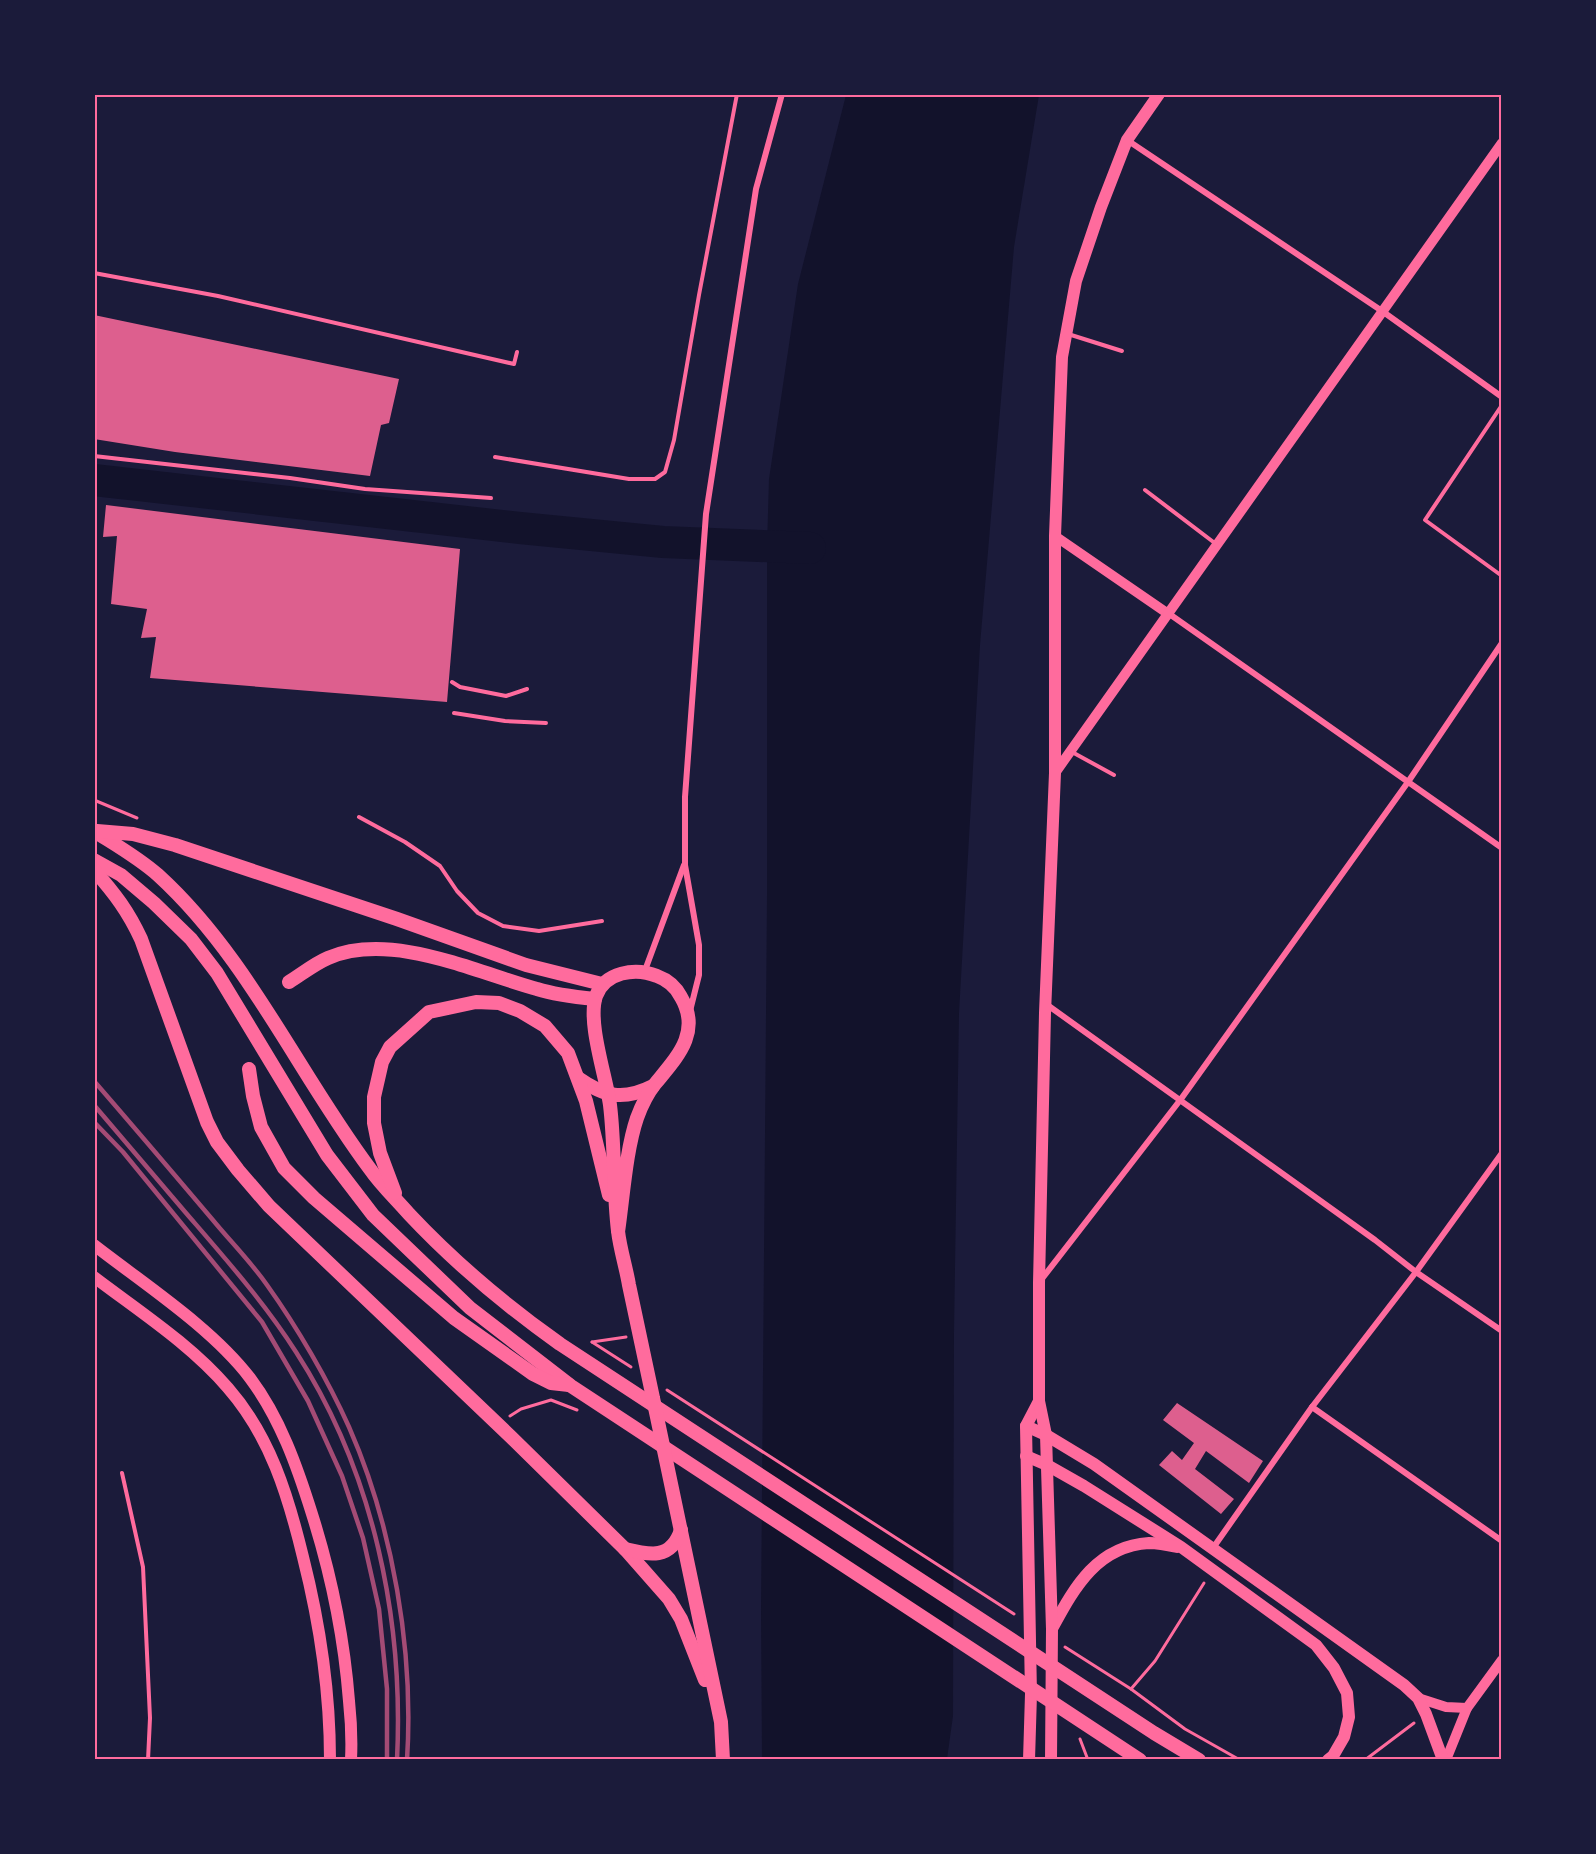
<svg xmlns="http://www.w3.org/2000/svg" width="1596" height="1854" font-family="'Roboto Condensed',sans-serif">
	<style>
		.water { fill: #12122b }
		.lines { fill: none; stroke-linecap: round; stroke-linejoin: round }
		.river { stroke: #12122b; stroke-width: 32 }
		.building { fill: #dd5f8e }
		.path { stroke: #ff6b9d; stroke-width: 3 }
		.service { stroke: #ff6b9d; stroke-width: 4 }
		.minor { stroke: #ff6b9d; stroke-width: 6 }
		.tertiary { stroke: #ff6b9d; stroke-width: 10 }
		.secondary { stroke: #ff6b9d; stroke-width: 12 }
		.primary { stroke: #ff6b9d; stroke-width: 14 }
		.rail { stroke: #a44b75; stroke-width: 4.5 }
		.neatline { fill: none; stroke: #ff6b9d; stroke-width: 2 }
	</style>
	<rect width="100%" height="100%" fill="#1b1b3a"/>
	<path class="water" d="M846,95H1039L1014,247L980,645L959,1013L954,1332L953,1716L947,1759L762,1760L761,1610L767,896V547L769,479L798,284Z"/>
	<g class="lines">
		<path class="river" d="M94,480L520,528L663,542L810,548"/>
	</g>
	<g class="building">
		<path d="M94,315L399,379L389,423L381,425L370,476L175,452L94,439Z"/>
		<path d="M106,505L460,549L447,702L150,678L156,637L141,638L147,609L111,604L117,536L103,537Z"/>
		<path d="M1177,1403L1263,1461L1249,1483L1206,1451L1195,1469L1234,1499L1221,1514L1159,1465L1172,1451L1182,1460L1194,1443L1163,1420Z"/>
	</g>
	<g class="lines">
		<g class="path">
			<path d="M94,800L137,818"/>
			<path d="M592,1342L631,1367"/>
			<path d="M592,1342L626,1337"/>
			<path d="M667,1390L1014,1614"/>
			<path d="M510,1416L521,1409L551,1400L577,1410"/>
			<path d="M1065,1647L1131,1689L1185,1729L1240,1760"/>
			<path d="M1131,1689L1155,1661L1204,1583"/>
			<path d="M1080,1739L1088,1760"/>
			<path d="M1365,1760L1414,1723"/>
		</g>
		<g class="service">
			<path d="M94,273L218,296L514,364L517,352"/>
			<path d="M1068,334L1122,351"/>
			<path d="M1502,405L1425,520L1502,576"/>
			<path d="M94,456L290,478L365,489L491,498"/>
			<path d="M495,457L629,479H655L665,472L674,440L699,295L737,94"/>
			<path d="M1145,490L1216,544"/>
			<path d="M452,682L460,687L506,696L527,689"/>
			<path d="M454,713L505,721L546,723"/>
			<path d="M1072,752L1114,775"/>
			<path d="M359,817L405,842L440,866L457,891L478,913L503,926L539,931L602,921"/>
			<path d="M122,1473L143,1567L150,1718L148,1760"/>
		</g>
		<g class="minor">
			<path d="M1127,140L1382,311L1502,397"/>
			<path d="M1168,613L1502,848"/>
			<path d="M644,973L684,865"/>
			<path d="M1046,1004L1375,1240L1416,1272L1502,1331"/>
			<path d="M690,1011L699,975V945L685,865V797L706,514L756,189L782,94"/>
			<path d="M1041,1280L1181,1099L1408,782L1502,643"/>
			<path d="M1312,1407L1502,1541"/>
			<path d="M1213,1548L1312,1407L1416,1272L1502,1153"/>
		</g>
		<g class="tertiary">
			<path d="M1055,536L1167,613"/>
			<path d="M1055,773L1502,143"/>
			<path d="M1418,1698L1446,1707L1467,1708"/>
			<path d="M1446,1760L1467,1708L1502,1660"/>
		</g>
		<g class="secondary">
			<path d="M94,1245C144,1284 212,1328 250,1378C280,1418 297,1466 312,1514C331,1574 344,1637 349,1701C351,1720 352,1740 351,1760"/>
			<path d="M94,1277C140,1312 190,1344 228,1388C270,1436 288,1495 303,1557C320,1624 330,1690 330,1760"/>
			<path d="M1026,1426L1046,1435L1094,1464L1404,1685L1418,1698L1426,1714L1443,1760"/>
			<path d="M1026,1456L1047,1465L1084,1486L1181,1547L1316,1645L1334,1668L1347,1693L1349,1717L1344,1737L1333,1756L1328,1760"/>
			<path d="M1053,1627C1075,1586 1098,1546 1149,1543C1158,1543 1168,1545 1177,1547"/>
			<path d="M1029,1760L1031,1694L1026,1426L1039,1401"/>
			<path d="M1051,1760L1052,1629L1046,1435L1039,1401V1283L1045,1013L1055,773V536L1062,357L1076,281L1101,207L1127,140L1159,94"/>
		</g>
		<g class="primary">
			<path d="M94,831C116,845 139,858 158,875C248,957 298,1073 370,1169C381,1185 396,1199 409,1214C455,1263 505,1305 560,1344L1154,1733L1199,1760"/>
			<path d="M97,831L133,834L175,845L397,919L526,965L602,984"/>
			<path d="M94,860L121,875L154,903L191,939L217,973L327,1155L373,1215L470,1308L571,1386L1140,1760"/>
			<path d="M94,870C115,894 128,911 141,939L207,1122L217,1142L238,1170L269,1206L511,1437L625,1549L669,1599L681,1619L705,1680"/>
			<path d="M289,982C302,974 314,964 328,958C391,931 475,972 537,989C556,995 575,997 595,999"/>
			<path d="M249,1069L253,1096L261,1127L284,1168L314,1198L454,1318L533,1374L551,1383L569,1385"/>
			<path d="M578,1078C605,1097 623,1101 653,1086"/>
			<path d="M395,1193L380,1153L374,1123V1097L382,1062L390,1047L429,1012L476,1002L499,1003L520,1011L545,1026L568,1053L586,1101L609,1195"/>
			<path d="M618,1232C623,1198 626,1150 637,1118C641,1107 647,1094 655,1084C676,1058 702,1033 681,997C676,987 668,980 657,976C635,967 605,972 596,996C587,1022 606,1076 610,1105C615,1146 613,1189 618,1231C620,1249 626,1267 629,1285C637,1323 645,1360 653,1398C676,1506 699,1614 721,1722L723,1760"/>
			<path d="M625,1549C650,1555 671,1560 681,1530"/>
		</g>
		<g class="rail">
			<path d="M94,1081C134,1127 173,1173 212,1219C230,1241 251,1262 267,1285C297,1327 328,1380 349,1427C393,1527 414,1651 407,1760"/>
			<path d="M94,1105C125,1141 155,1177 186,1213C224,1257 264,1302 296,1352C373,1471 404,1618 397,1760"/>
			<path d="M94,1122L123,1152L262,1322L308,1401L342,1476L363,1538L379,1609L387,1689V1760"/>
		</g>
	</g>
	<rect width="1596" height="1854" fill="none" stroke="#1b1b3a" stroke-width="192"/>
	<rect x="96" y="96" width="1404" height="1662" class="neatline"/>
</svg>
